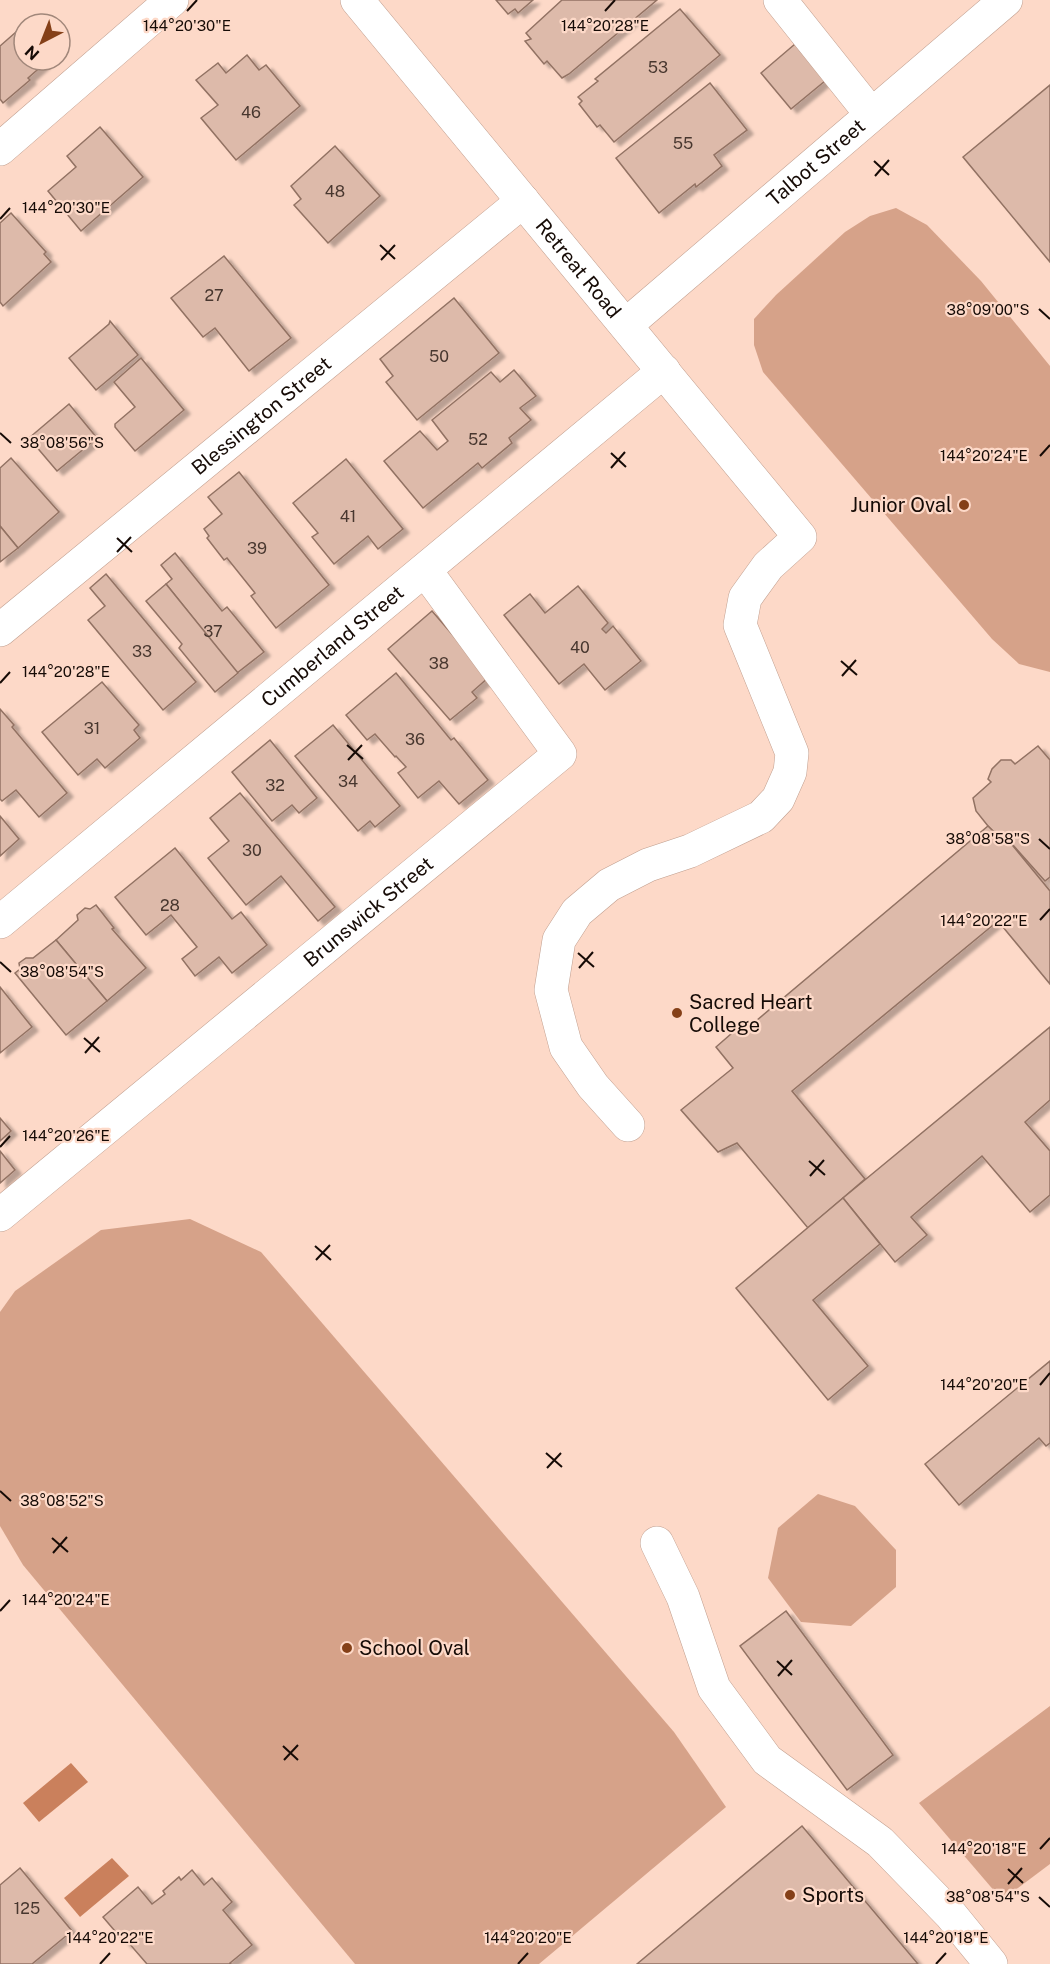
<svg xmlns="http://www.w3.org/2000/svg" width="1050" height="1964" font-family="'Public Sans',sans-serif">
	<style>
		.green { fill: #d6a289 }
		.water { fill: #ca805c }
		.building { fill: #ddbaaa; stroke: #927263; stroke-width: 1.5; filter: url(#shadow) }
		.lines { fill: none; stroke-linecap: round; stroke-linejoin: round }
		.minor-casing { stroke: #c19f8f; stroke-width: 34 }
		.minor { stroke: #fff; stroke-width: 33 }
		.ticks { fill: none; stroke: #160b06; stroke-width: 2 }
		.poi-dot { fill: #854018; stroke: #fdd9c8; stroke-width: 2 }
		.labels { text-anchor: middle; stroke-width: 4.5; stroke-linejoin: round; paint-order: stroke }
		.number-label { font-size: 16px; fill: #48372f }
		.street-label { font-size: 20px; fill: #160b06; stroke: #fdd9c8 }
		.poi-label { font-size: 20px; fill: #160b06; stroke: #fdd9c8; text-anchor: start }
		.ticks-label { font-size: 15px; text-anchor: middle; fill: #160b06; stroke: #fdd9c8; stroke-width: 4.5; stroke-linejoin: round; paint-order: stroke }
	</style>
	<defs>
		<filter id="shadow"><feDropShadow dx="6" dy="4" stdDeviation="1.5" flood-color="#0004"/></filter>
	</defs>
	<rect width="100%" height="100%" fill="#fdd9c8"/>
	<g class="green">
		<path d="M896,208L927,225L981,281L1050,366V672L1019,664L992,639L763,372L754,345V319L776,295L845,232L870,216Z"/>
		<path d="M190,1219L261,1252L674,1732L726,1807L539,1964H355L23,1565L0,1526V1312L15,1291L101,1230Z"/>
		<path d="M818,1494L855,1506L896,1550V1587L851,1626L801,1622L768,1578L778,1528Z"/>
		<path d="M1050,1706V1864L1002,1900L919,1803Z"/>
	</g>
	<g class="water">
		<path d="M71,1763L88,1782L39,1822L23,1803Z"/>
		<path d="M112,1858L129,1876L80,1917L64,1898Z"/>
	</g>
	<g class="building">
		<path d="M496,0H533L518,13L515,9L508,14Z"/>
		<path d="M562,0H657L569,74L562,78L547,61L544,64L525,41L531,39L526,33Z"/>
		<path d="M680,9L720,55L614,142L600,125L597,127L579,104L582,101L578,97L598,81L595,79Z"/>
		<path d="M16,32L24,41V60H40L44,64L28,78L30,80L3,103L0,99V46Z"/>
		<path d="M795,44L825,81L791,109L761,73Z"/>
		<path d="M247,55L259,70L266,65L300,106L236,160L201,118L218,105L196,80L218,63L226,73Z"/>
		<path d="M710,83L747,130L714,155L722,166L696,187L695,184L659,213L616,158Z"/>
		<path d="M1050,85V262L963,157Z"/>
		<path d="M100,127L143,177L81,231L48,191L76,167L67,156Z"/>
		<path d="M335,146L380,196L328,243L294,205L301,199L291,186Z"/>
		<path d="M11,213L46,252L44,254L51,262L3,306L0,302V223Z"/>
		<path d="M224,256L291,338L249,371L215,328L203,337L171,298Z"/>
		<path d="M454,298L499,353L417,420L386,382L393,376L380,359Z"/>
		<path d="M110,321L138,355L96,390L69,358L109,324Z"/>
		<path d="M141,358L184,410L135,451L115,427V424L135,407L114,382Z"/>
		<path d="M514,370L536,396L520,408L531,420L509,438L512,443L482,468L478,463L423,508L384,461L420,431L437,450L448,441L432,420L491,372L500,382Z"/>
		<path d="M69,404L97,438L57,471L29,438Z"/>
		<path d="M11,458L59,512L18,548L0,526V468Z"/>
		<path d="M346,459L403,529L378,549L368,536L334,564L312,537L318,533L293,503Z"/>
		<path d="M239,472L329,585L276,628L251,596L255,593L227,558L224,560L207,538L209,536L204,529L222,514L208,497Z"/>
		<path d="M0,526L18,548L0,562Z"/>
		<path d="M175,553L222,611L227,607L264,652L237,673L166,584L172,579L161,565Z"/>
		<path d="M106,574L196,682L163,710L88,620L105,606L90,588Z"/>
		<path d="M166,584L238,673L215,692L179,648L182,644L146,601Z"/>
		<path d="M578,586L608,623L602,629L606,633L613,626L641,661L605,690L584,664L559,684L504,615L530,594L545,613Z"/>
		<path d="M432,611L489,677L472,692L477,698L450,720L388,649Z"/>
		<path d="M396,673L451,740L454,738L488,780L459,804L439,781L418,798L398,773L406,767L396,756L395,757L375,734L367,740L346,715Z"/>
		<path d="M102,682L139,725L134,730L140,738L105,768L97,759L78,775L42,732Z"/>
		<path d="M0,709L14,725L12,727L67,793L39,817L16,790L2,801L0,799Z"/>
		<path d="M333,725L400,806L375,827L370,821L358,831L295,756Z"/>
		<path d="M270,740L317,798L299,813L292,805L272,821L232,772Z"/>
		<path d="M1038,746L1050,760V877L1045,881L1004,835H997L988,826L976,811L973,798L991,782L988,779L992,769L1001,760H1011L1015,764Z"/>
		<path d="M240,793L335,907L318,921L281,876L246,905L208,858L229,841L210,818Z"/>
		<path d="M0,816L19,839L0,856Z"/>
		<path d="M988,826L997,835H1004L1050,891V984L998,921L792,1091L865,1179L808,1228L737,1143L718,1152L681,1110L733,1068L716,1047L739,1027L744,1031Z"/>
		<path d="M175,848L232,919L241,912L267,945L232,973L219,957L195,976L182,959L197,947L171,915L146,935L115,897Z"/>
		<path d="M96,905L114,928L112,929L146,968L107,1001L56,940L78,920L77,915L85,908L90,909Z"/>
		<path d="M56,940L107,1001L66,1035L15,973L20,969L19,963L26,958H33Z"/>
		<path d="M0,987L32,1027L0,1053Z"/>
		<path d="M1050,1027V1100L1025,1122L1050,1151V1195L1030,1212L982,1156L911,1217L927,1235L895,1262L843,1198Z"/>
		<path d="M0,1118L11,1131L0,1141Z"/>
		<path d="M0,1151L15,1170L0,1183Z"/>
		<path d="M843,1198L880,1244L813,1300L868,1366L828,1400L736,1288Z"/>
		<path d="M1050,1361V1443L1046,1446L1039,1438L959,1505L925,1464Z"/>
		<path d="M786,1611L893,1755L847,1790L740,1646Z"/>
		<path d="M802,1826L918,1964H637Z"/>
		<path d="M20,1868L72,1931L32,1964H0V1885Z"/>
		<path d="M192,1870L204,1885L212,1878L232,1902L223,1910L252,1945L230,1963L231,1964H147L128,1942L126,1944L103,1917L138,1887L152,1904L165,1894L163,1891L179,1877L181,1880Z"/>
	</g>
	<g class="lines">
		<defs>
			<g id="minor">
				<path id="s1" d="M357,0L800,537L768,566L745,598L740,625L792,753L790,772L778,799L761,817L690,851L648,865L609,885L577,912L559,940L551,990L566,1047L593,1086L628,1125"/>
				<path d="M780,0L871,114"/>
				<path d="M0,149L172,0"/>
				<path id="s2" d="M626,325L1006,0"/>
				<path id="s3" d="M0,630L523,201"/>
				<path id="s4" d="M0,922L664,371"/>
				<path id="s5" d="M0,1215L560,754L425,570"/>
				<path d="M657,1543L683,1597L714,1688L767,1760L880,1842L951,1915L991,1964"/>
			</g>
		</defs>
		<use href="#minor" class="minor-casing"/>
		<use href="#minor" class="minor"/>
	</g>
	<path class="ticks" d="M187,11L197,0M605,11L615,0M874,161L889,175M875,176L889,160M0,219L10,208M380,245L395,259M381,260L395,245M1039,309L1050,319M0,433L11,443M611,453L626,467M1040,456L1050,445M611,468L625,452M117,538L132,552M117,552L131,537M841,661L857,675M842,676L856,660M0,683L10,672M347,745L363,759M348,760L362,745M1039,839L1050,849M1040,920L1050,909M578,953L594,967M0,962L11,972M579,968L593,952M84,1038L100,1052M85,1053L99,1037M0,1147L10,1136M809,1161L825,1175M810,1176L824,1160M315,1246L331,1260M316,1260L330,1245M1040,1385L1050,1373M546,1453L562,1467M547,1468L561,1453M0,1491L11,1501M52,1538L68,1552M53,1553L67,1537M0,1611L10,1600M777,1661L792,1675M778,1676L792,1660M283,1746L298,1760M284,1760L298,1745M1040,1849L1050,1838M1008,1869L1023,1883M1008,1884L1022,1868M1039,1897L1050,1907M100,1964L110,1953M518,1964L528,1953M936,1964L946,1953"/>
	<g class="poi-dot">
		<circle cx="964" cy="505" r="6"/>
		<circle cx="677" cy="1013" r="6"/>
		<circle cx="347" cy="1648" r="6"/>
		<circle cx="790" cy="1895" r="6"/>
	</g>
	<g class="labels">
		<g class="number-label">
			<text x="658" y="73">53</text>
			<text x="251" y="118">46</text>
			<text x="683" y="149">55</text>
			<text x="335" y="197">48</text>
			<text x="214" y="301">27</text>
			<text x="439" y="362">50</text>
			<text x="478" y="445">52</text>
			<text x="348" y="522">41</text>
			<text x="257" y="554">39</text>
			<text x="213" y="637">37</text>
			<text x="580" y="653">40</text>
			<text x="142" y="657">33</text>
			<text x="439" y="669">38</text>
			<text x="92" y="734">31</text>
			<text x="415" y="745">36</text>
			<text x="348" y="787">34</text>
			<text x="275" y="791">32</text>
			<text x="252" y="856">30</text>
			<text x="170" y="911">28</text>
			<text x="27" y="1914">125</text>
		</g>
		<g class="street-label">
			<text dy="7" stroke="none"><textPath href="#s2" startOffset="250">Talbot Street</textPath></text>
			<text dy="7" stroke="none"><textPath href="#s1" startOffset="348">Retreat Road</textPath></text>
			<text dy="7" stroke="none"><textPath href="#s3" startOffset="338">Blessington Street</textPath></text>
			<text dy="7" stroke="none"><textPath href="#s4" startOffset="432">Cumberland Street</textPath></text>
			<text dy="7" stroke="none"><textPath href="#s5" startOffset="477">Brunswick Street</textPath></text>
		</g>
		<g class="poi-label">
			<text x="952" y="512" text-anchor="end">Junior Oval</text>
			<text x="689" y="1009">Sacred Heart<tspan x="689" dy="23">College</tspan></text>
			<text x="359" y="1655">School Oval</text>
			<text x="802" y="1902">Sports</text>
		</g>
	</g>
	<g class="ticks-label">
		<text x="605" y="31">144°20'28"E</text>
		<text x="187" y="31">144°20'30"E</text>
		<text x="66" y="213">144°20'30"E</text>
		<text x="988" y="315">38°09'00"S</text>
		<text x="62" y="448">38°08'56"S</text>
		<text x="984" y="461">144°20'24"E</text>
		<text x="66" y="677">144°20'28"E</text>
		<text x="988" y="844">38°08'58"S</text>
		<text x="984" y="926">144°20'22"E</text>
		<text x="62" y="977">38°08'54"S</text>
		<text x="66" y="1141">144°20'26"E</text>
		<text x="984" y="1390">144°20'20"E</text>
		<text x="62" y="1506">38°08'52"S</text>
		<text x="66" y="1605">144°20'24"E</text>
		<text x="984" y="1854">144°20'18"E</text>
		<text x="988" y="1902">38°08'54"S</text>
		<text x="110" y="1943">144°20'22"E</text>
		<text x="528" y="1943">144°20'20"E</text>
		<text x="946" y="1943">144°20'18"E</text>
	</g>
	<g transform="translate(42 42) rotate(222)"><circle r="28" fill="#fdd9c8" stroke="#a1877a" stroke-width="1.5"/>
	<path d="M0-4.5L10 22L0 15L-10 22Z" fill="#854018"/>
	<text y="-9" font-size="16" font-weight="bold" text-anchor="middle" fill="#160b06">N</text>
	</g>
</svg>
